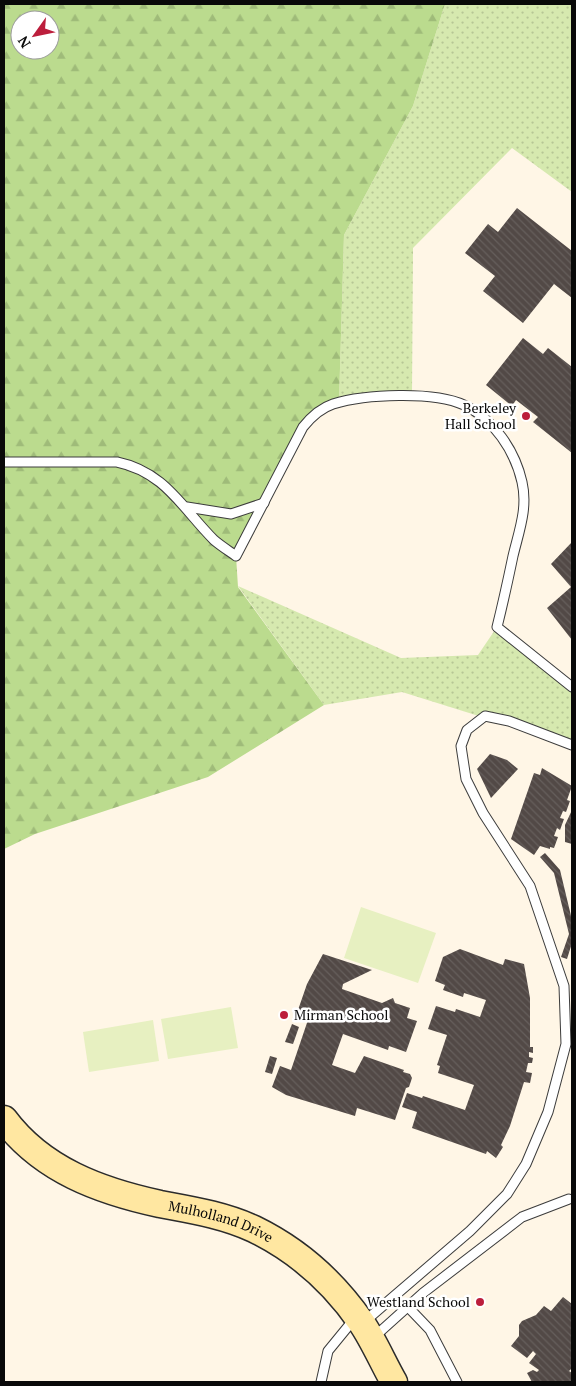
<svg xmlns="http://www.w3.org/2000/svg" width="576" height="1386" font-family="'PT Serif',serif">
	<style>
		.grass { fill: url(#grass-dots) }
		.forest { fill: url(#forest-firs); fill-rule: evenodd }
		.pitch { fill: #e7f0c1 }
		.building { fill: url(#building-back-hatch) }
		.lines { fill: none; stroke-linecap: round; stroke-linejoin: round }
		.lane-casing { stroke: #3c3c3c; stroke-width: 11 }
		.secondary-casing { stroke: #2b2b2b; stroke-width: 29 }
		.lane { stroke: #fff; stroke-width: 9 }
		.secondary { stroke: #ffe7a1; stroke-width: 26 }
		.poi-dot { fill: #bc1e3c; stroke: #fff; stroke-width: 2 }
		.labels { text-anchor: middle; stroke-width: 5; stroke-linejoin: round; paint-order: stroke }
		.poi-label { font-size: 14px; fill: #090909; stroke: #fff; text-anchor: end }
		.street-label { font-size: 14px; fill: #090909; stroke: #fff }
	</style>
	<defs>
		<pattern id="grass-dots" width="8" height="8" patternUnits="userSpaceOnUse" patternTransform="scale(1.25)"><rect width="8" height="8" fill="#d6e9af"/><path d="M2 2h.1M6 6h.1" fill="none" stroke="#b6c695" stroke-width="1.8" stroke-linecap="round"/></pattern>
		<pattern id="forest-firs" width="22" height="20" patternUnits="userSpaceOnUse" patternTransform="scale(1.25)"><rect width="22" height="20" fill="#bbdb8e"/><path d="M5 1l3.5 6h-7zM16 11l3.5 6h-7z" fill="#9fbb79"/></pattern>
		<pattern id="building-back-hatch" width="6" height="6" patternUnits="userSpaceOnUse" patternTransform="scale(1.25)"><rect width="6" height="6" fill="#524946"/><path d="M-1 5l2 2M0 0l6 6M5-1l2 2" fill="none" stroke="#665f5c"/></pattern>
	</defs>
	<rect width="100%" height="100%" fill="#fff6e6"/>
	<g class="grass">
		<path d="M445,4H572V192L512,148L413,248L412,396L339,402L344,235L413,106Z"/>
		<path d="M238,586L401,658L478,655L497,627L572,687V745L402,692L324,705Z"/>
	</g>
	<path class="forest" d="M4,4H445L413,106L344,235L339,402L308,421L236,556L238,587L324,705L208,777L35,834L4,849ZM20,20H50V50H20Z"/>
	<g class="pitch">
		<path d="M361,907L436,933L418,983L344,958Z"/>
		<path d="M231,1007L238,1048L168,1059L161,1019Z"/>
		<path d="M153,1020L159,1061L89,1072L83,1032Z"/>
	</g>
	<g class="building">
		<path d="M517,208L572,251V298L554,284L523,323L483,291L495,276L465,253L488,224L498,232Z"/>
		<path d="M523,338L543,354L548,348L572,367V453L533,422L538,417L516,400L512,406L486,385Z"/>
		<path d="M572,542V640L547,608L571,587L551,564Z"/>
		<path d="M490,754L507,760L518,769L491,798L477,769Z"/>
		<path d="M542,768L572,786L567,800L570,801L566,812L563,811L560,818L564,819L560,830L557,828L554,836L558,837L554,848L550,847V849L540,846L534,855L511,839L534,773L540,775Z"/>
		<path d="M572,810V844L565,842V825Z"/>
		<path d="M545,853L560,870L572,920V943L567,959L561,957L569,934L554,873L540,857Z"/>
		<path d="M460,949L503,965L505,959L524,964L530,998V1047H533V1053L529,1052V1057L533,1058L532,1063H528L526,1072L532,1073L530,1083L524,1082L510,1126L501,1145L503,1147L496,1158L487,1151L486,1154L412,1128L417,1112L402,1107L407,1093L422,1098L423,1096L465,1110L474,1085L438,1073L440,1066L437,1065L447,1035L428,1029L436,1006L455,1012L456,1009L480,1017L486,1000L464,993L463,997L443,990L445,985L435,981L443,957Z"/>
		<path d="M323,954L372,970L343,984L342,989L382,1003L393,998L395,1003L410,1008L407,1018L417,1021L406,1052L389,1046L388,1050L343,1034L332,1065L355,1073L364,1056L404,1070L403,1072L410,1074L412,1078L409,1087L406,1088L395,1120L357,1108L355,1116L286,1095L272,1087L280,1066L291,1070L310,1014L298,1010L307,984Z"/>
		<path d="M292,1024L299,1027L293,1044L285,1042Z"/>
		<path d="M270,1056L277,1058L272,1074L265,1072Z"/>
		<path d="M563,1297L572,1304V1368L569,1371L572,1373V1382H532L527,1373L533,1370L537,1372L539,1370L529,1363L536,1354L533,1351L527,1358L511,1346L519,1336V1325L522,1321L536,1315L544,1306L551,1311Z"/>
	</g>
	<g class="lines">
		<defs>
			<g id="lane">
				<path d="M4,462H117C165,472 182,508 214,540C221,546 229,551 236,556L303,427C311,417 321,408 333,404C365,394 434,391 464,405C494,419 515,451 522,482C528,508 519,531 513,556C508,580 503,603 497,627L572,687"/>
				<path d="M187,507L231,514L264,503"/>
				<path d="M408,1307L430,1330L457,1382"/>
				<path d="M364,1322L470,1231L507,1194L526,1164L548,1112L566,1044L564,986L530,886L483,813L466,779L461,746L467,730L485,716L509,721L572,745"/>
				<path d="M373,1338L423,1293L522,1217L569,1199"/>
				<path d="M321,1382L328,1351L355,1318"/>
			</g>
			<g id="secondary">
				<path id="s1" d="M4,1119C42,1170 100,1191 160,1204C192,1210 224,1215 254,1229C297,1250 334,1283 361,1322C374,1341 383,1363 394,1382"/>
			</g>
		</defs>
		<use href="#lane" class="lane-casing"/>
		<use href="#secondary" class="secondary-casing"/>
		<use href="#lane" class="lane"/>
		<use href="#secondary" class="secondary"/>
	</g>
	<g class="poi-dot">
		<circle cx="526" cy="416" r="5"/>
		<circle cx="284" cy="1015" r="5"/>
		<circle cx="480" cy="1302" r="5"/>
	</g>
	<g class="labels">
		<g class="poi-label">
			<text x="516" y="413">Berkeley<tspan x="516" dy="16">Hall School</tspan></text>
			<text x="294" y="1020" text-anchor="start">Mirman School</text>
			<text x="470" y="1307">Westland School</text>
		</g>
		<g class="street-label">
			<text dy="5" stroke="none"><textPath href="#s1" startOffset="245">Mulholland Drive</textPath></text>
		</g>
	</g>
	<rect width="576" height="1386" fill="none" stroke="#090909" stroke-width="10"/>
	<g transform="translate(35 35) rotate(237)"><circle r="24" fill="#ffffff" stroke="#9d9d9d"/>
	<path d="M0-4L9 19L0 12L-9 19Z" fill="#bc1e3c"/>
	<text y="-8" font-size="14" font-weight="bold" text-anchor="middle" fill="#090909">N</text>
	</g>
</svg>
